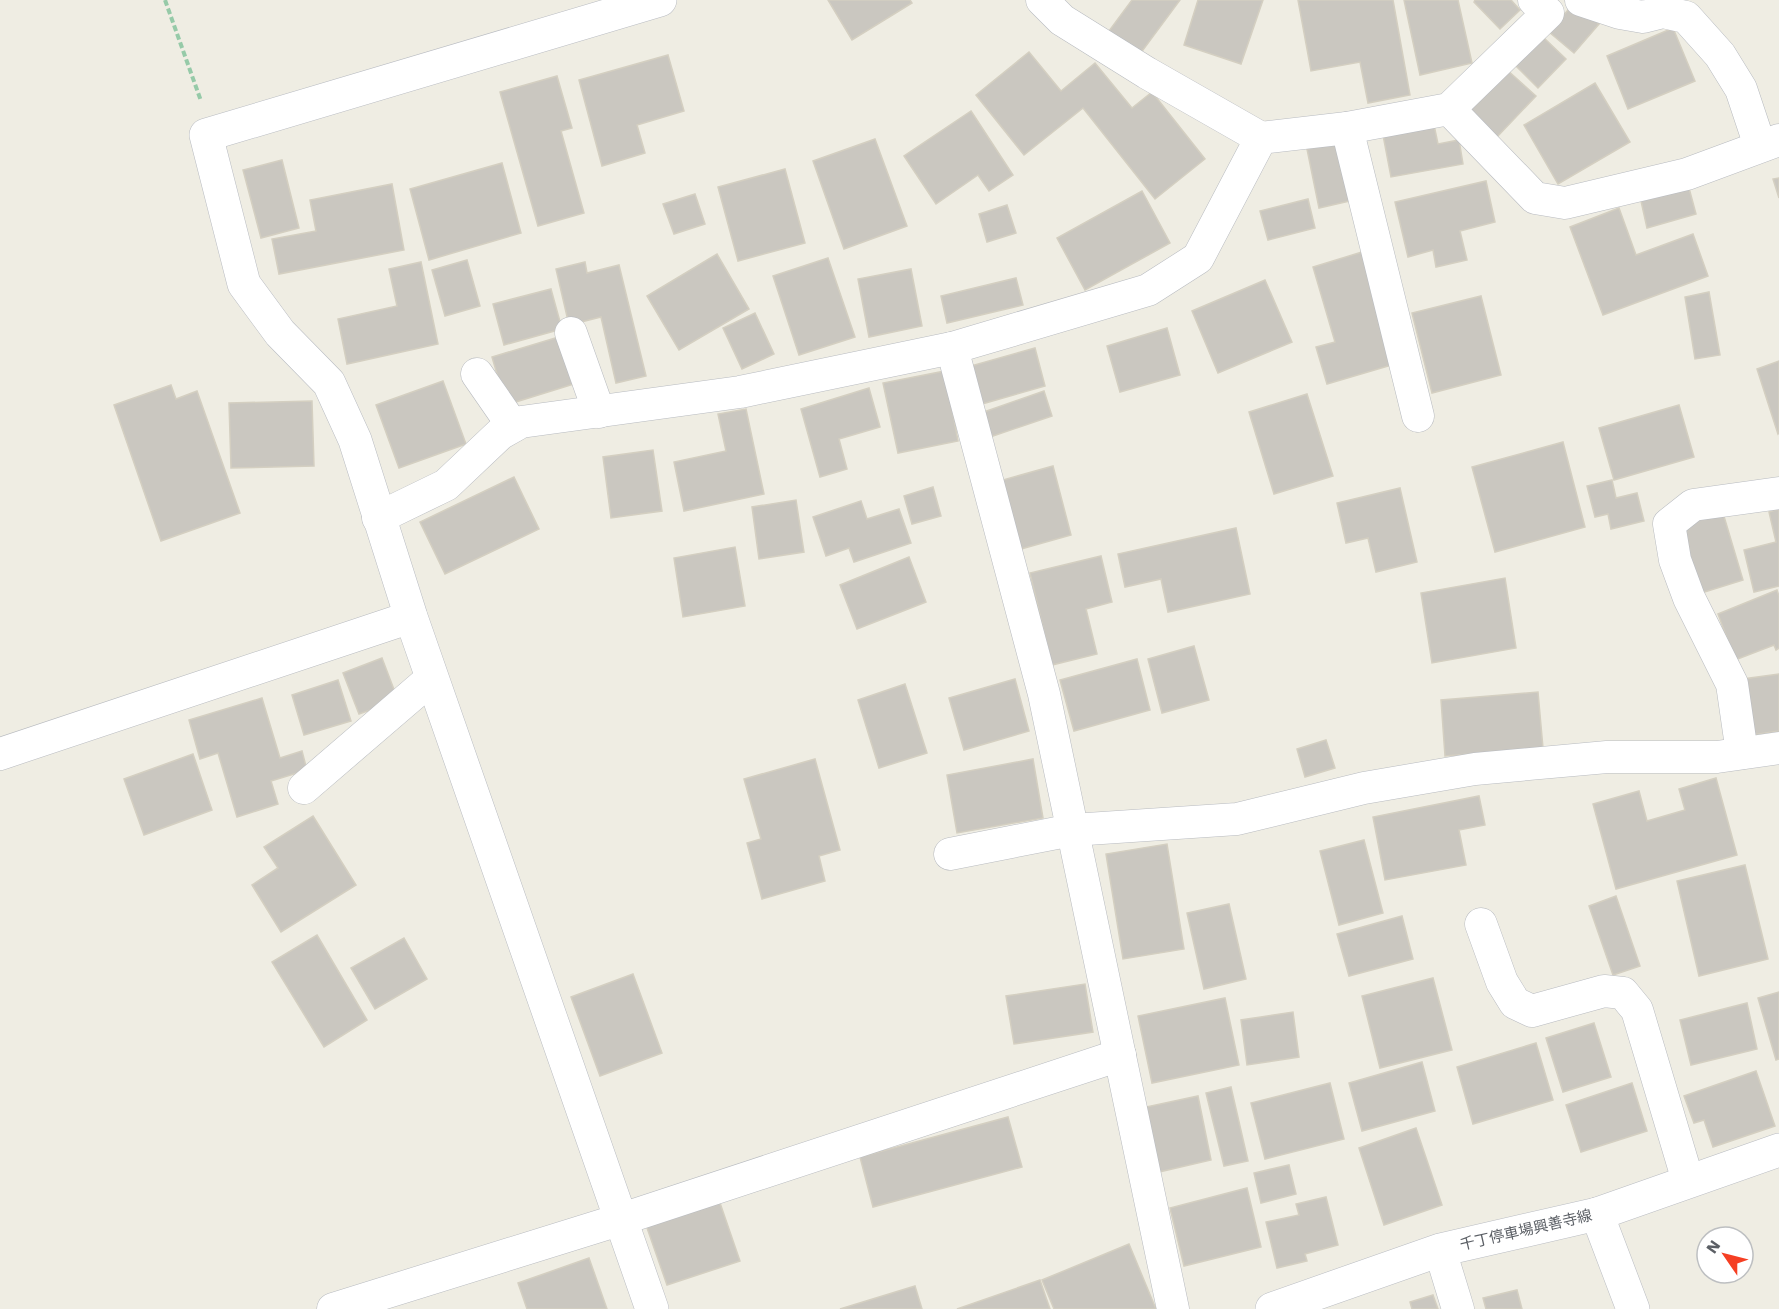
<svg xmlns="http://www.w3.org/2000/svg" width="1779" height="1309" font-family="'Work Sans','Noto Sans JP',sans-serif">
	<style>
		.building { fill: #cac7c0; stroke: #d4cfc1; stroke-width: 1.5 }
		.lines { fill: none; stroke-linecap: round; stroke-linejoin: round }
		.street-casing { stroke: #b8bbc0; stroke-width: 33 }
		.secondary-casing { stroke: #b9bcc2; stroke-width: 34 }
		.path { stroke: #96caa8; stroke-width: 4; stroke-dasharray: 6 3; stroke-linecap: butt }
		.street { stroke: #fff; stroke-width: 32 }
		.secondary { stroke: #fff; stroke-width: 33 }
		.labels { text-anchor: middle; stroke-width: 5; stroke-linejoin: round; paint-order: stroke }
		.street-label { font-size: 15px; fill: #5b5f65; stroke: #fff }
	</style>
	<rect width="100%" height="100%" fill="#efede3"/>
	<g class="building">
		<path d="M828,0H910L912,3L852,40Z"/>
		<path d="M1132,0H1180L1137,58L1106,35Z"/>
		<path d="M1198,0H1263L1241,64L1184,45Z"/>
		<path d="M1298,0H1393L1410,95L1368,103L1360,62L1311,71Z"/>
		<path d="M1404,0H1458L1472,63L1420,75Z"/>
		<path d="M1475,0H1511L1520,10L1500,29L1474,2Z"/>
		<path d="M1574,3L1599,24L1574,53L1549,32Z"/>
		<path d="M1673,28L1695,81L1628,109L1607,56Z"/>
		<path d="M1543,37L1566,59L1538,88L1515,65Z"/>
		<path d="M1029,52L1061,91L1095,63L1132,108L1152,92L1205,159L1155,199L1083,108L1024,155L976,95Z"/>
		<path d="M668,55L684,111L637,125L645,153L602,166L579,80Z"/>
		<path d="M1506,69L1536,96L1497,137L1468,109Z"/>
		<path d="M557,76L572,128L561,131L584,213L538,226L500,92Z"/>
		<path d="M1595,83L1630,142L1558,184L1524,125Z"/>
		<path d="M971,111L1013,175L989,191L978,175L936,204L904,156Z"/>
		<path d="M1434,125L1438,144L1459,140L1463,164L1391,177L1383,135Z"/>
		<path d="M875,139L907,226L844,249L813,161Z"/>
		<path d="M1339,143L1350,201L1319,208L1307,149Z"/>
		<path d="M282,160L299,228L261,238L243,170Z"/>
		<path d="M502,163L521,233L429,260L410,189Z"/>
		<path d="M785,169L805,243L738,261L718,187Z"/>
		<path d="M1779,178V198L1773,179Z"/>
		<path d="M1486,181L1495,222L1460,231L1467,260L1436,267L1433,250L1408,257L1395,202Z"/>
		<path d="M392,184L404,250L279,274L272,239L316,231L310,200Z"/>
		<path d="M1689,188L1696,214L1647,228L1641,201Z"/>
		<path d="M1142,191L1170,243L1085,290L1057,238Z"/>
		<path d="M695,194L705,224L674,234L663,204Z"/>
		<path d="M1308,199L1315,228L1268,240L1260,211Z"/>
		<path d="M1007,205L1016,233L987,242L979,214Z"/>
		<path d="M1619,208L1636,255L1693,234L1708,276L1603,315L1570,227Z"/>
		<path d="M1362,252L1395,364L1327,384L1316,347L1335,342L1313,267Z"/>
		<path d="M717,254L749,309L679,350L647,296Z"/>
		<path d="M828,258L855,337L799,355L773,276Z"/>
		<path d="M467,260L480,306L445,316L432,270Z"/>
		<path d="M421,262L438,344L347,364L338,319L397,306L389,269Z"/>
		<path d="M585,262L587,273L619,265L646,376L616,383L601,317L569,325L556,269Z"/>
		<path d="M911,269L922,326L869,337L858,279Z"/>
		<path d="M1016,278L1023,305L947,323L941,296Z"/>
		<path d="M1265,280L1292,342L1218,373L1192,311Z"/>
		<path d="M551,289L562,329L504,345L493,304Z"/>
		<path d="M1709,292L1720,355L1695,359L1685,297Z"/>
		<path d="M1481,296L1501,375L1432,393L1412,313Z"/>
		<path d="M755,313L774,354L742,369L723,328Z"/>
		<path d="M1167,328L1180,375L1120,392L1107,346Z"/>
		<path d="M562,336L577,383L506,405L492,357Z"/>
		<path d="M1035,348L1045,386L982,404L971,366Z"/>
		<path d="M1779,361V433L1778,434L1757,369Z"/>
		<path d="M945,371L958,441L898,453L883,383Z"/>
		<path d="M443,381L466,444L399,468L376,405Z"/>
		<path d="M171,385L176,399L197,391L240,513L161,541L114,405Z"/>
		<path d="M869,388L880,427L839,439L847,469L820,477L801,409Z"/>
		<path d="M1044,391L1052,416L990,437L981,413Z"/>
		<path d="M1307,394L1333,476L1274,494L1249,412Z"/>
		<path d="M312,401L314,466L231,468L229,403Z"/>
		<path d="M1679,405L1694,457L1614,480L1599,428Z"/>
		<path d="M746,409L764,494L684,511L674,462L726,451L718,414Z"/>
		<path d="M1563,442L1585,527L1495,552L1472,467Z"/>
		<path d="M653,450L662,511L611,518L603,457Z"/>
		<path d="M1053,466L1071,535L1021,549L1003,480Z"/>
		<path d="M514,477L539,529L445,574L420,522Z"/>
		<path d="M1612,480L1616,498L1637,493L1644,521L1611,529L1608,514L1595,517L1587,486Z"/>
		<path d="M933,487L941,516L912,524L904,496Z"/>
		<path d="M1400,488L1417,562L1376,572L1368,538L1346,543L1337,503Z"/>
		<path d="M796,500L804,552L759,559L752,507Z"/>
		<path d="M861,501L867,519L899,509L911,543L854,562L849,548L826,556L813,517Z"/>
		<path d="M1779,509V586L1754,592L1744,550L1776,542L1769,512Z"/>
		<path d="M1723,513L1743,580L1698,594L1678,527Z"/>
		<path d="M1236,528L1250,594L1168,612L1161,579L1125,587L1118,554Z"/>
		<path d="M735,547L745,606L683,617L674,558Z"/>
		<path d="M1101,556L1112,602L1086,609L1097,654L1052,665L1030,573Z"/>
		<path d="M909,557L926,602L857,629L840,585Z"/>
		<path d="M1505,578L1516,648L1432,663L1421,593Z"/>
		<path d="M1777,590L1779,596V648L1776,650L1774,645L1735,660L1718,614Z"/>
		<path d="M1194,646L1209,700L1162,713L1148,659Z"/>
		<path d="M382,658L398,700L359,714L343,673Z"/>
		<path d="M1137,659L1150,710L1074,731L1060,680Z"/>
		<path d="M1779,674V731L1752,735L1743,679Z"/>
		<path d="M1015,679L1029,731L964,750L949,698Z"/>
		<path d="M338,680L351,721L304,735L292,695Z"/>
		<path d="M905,684L927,753L879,768L858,700Z"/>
		<path d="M1538,692L1543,748L1445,756L1441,700Z"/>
		<path d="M262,698L280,758L302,751L307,770L271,781L278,804L237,817L218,753L200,759L189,720Z"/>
		<path d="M1326,740L1335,768L1305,777L1297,749Z"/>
		<path d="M193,754L212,810L144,835L124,779Z"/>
		<path d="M815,759L840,850L819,856L825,881L762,899L747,843L761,839L744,779Z"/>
		<path d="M1033,759L1043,818L957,833L947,775Z"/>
		<path d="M1716,778L1737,855L1616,889L1593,804L1639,791L1647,821L1685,810L1679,789Z"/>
		<path d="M1479,796L1485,825L1459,830L1466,865L1385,880L1373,817Z"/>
		<path d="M313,816L356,885L281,932L252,885L278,868L264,847Z"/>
		<path d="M1364,840L1383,913L1339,925L1320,851Z"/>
		<path d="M1167,844L1184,949L1123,959L1106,854Z"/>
		<path d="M1745,865L1768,959L1699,976L1677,881Z"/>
		<path d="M1616,896L1640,966L1613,975L1589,906Z"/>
		<path d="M1229,904L1246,979L1204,989L1187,913Z"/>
		<path d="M1402,916L1413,959L1349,976L1337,934Z"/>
		<path d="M317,935L367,1020L324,1047L272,962Z"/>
		<path d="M404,938L427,979L375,1009L351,968Z"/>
		<path d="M633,974L662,1053L600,1076L571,997Z"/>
		<path d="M1433,978L1452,1050L1380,1068L1362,996Z"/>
		<path d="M1085,984L1093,1032L1014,1044L1006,996Z"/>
		<path d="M1779,992V1059L1776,1060L1758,998Z"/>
		<path d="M1225,998L1239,1065L1152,1083L1138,1016Z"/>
		<path d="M1747,1003L1757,1049L1691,1065L1680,1020Z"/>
		<path d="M1293,1012L1299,1057L1247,1065L1241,1020Z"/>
		<path d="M1594,1023L1611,1077L1563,1092L1546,1038Z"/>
		<path d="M1536,1043L1553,1100L1473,1124L1457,1067Z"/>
		<path d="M1422,1062L1435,1111L1362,1131L1349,1083Z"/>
		<path d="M1756,1071L1775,1126L1713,1147L1704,1120L1694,1123L1684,1096Z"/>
		<path d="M1330,1083L1344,1139L1265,1159L1251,1103Z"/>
		<path d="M1632,1083L1647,1131L1581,1152L1566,1105Z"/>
		<path d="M1231,1087L1248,1161L1224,1166L1206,1093Z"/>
		<path d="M1198,1096L1211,1160L1159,1172L1146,1107Z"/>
		<path d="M1008,1117L1022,1167L873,1207L860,1157Z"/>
		<path d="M1416,1128L1442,1205L1384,1225L1359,1148Z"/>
		<path d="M1289,1165L1296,1194L1261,1203L1254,1173Z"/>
		<path d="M1247,1188L1261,1247L1184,1266L1170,1208Z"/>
		<path d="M1326,1197L1338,1245L1305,1254L1307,1261L1277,1268L1266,1222L1299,1215L1296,1204Z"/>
		<path d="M719,1200L740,1261L667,1285L646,1225Z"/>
		<path d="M1129,1244L1156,1309H1054L1042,1280Z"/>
		<path d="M589,1258L607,1309H527L518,1283Z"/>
		<path d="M1040,1280L1050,1309H957Z"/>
		<path d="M915,1286L922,1309H840Z"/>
		<path d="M1517,1290L1522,1309H1486L1483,1298Z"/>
		<path d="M1433,1295L1438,1309H1412L1410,1302Z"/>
	</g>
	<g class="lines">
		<defs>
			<g id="street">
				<path d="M1042,0L1062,20L1147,73L1261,138"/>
				<path d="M1581,0L1620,13L1643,17L1663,12L1686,17L1720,55L1741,89L1760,146"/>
				<path d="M1449,109L1535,198L1565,203L1687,174L1779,140"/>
				<path d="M1347,128L1418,416"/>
				<path d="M571,333L599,412"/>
				<path d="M952,348L1044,694L1173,1309"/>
				<path d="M477,374L513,426"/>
				<path d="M378,518L446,485L500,434L521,422L740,392L952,348L1148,290L1198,258L1261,138L1347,128L1449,109L1548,13L1534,0"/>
				<path d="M1742,753L1732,684L1689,598L1675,560L1669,524L1693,505L1779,493"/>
				<path d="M0,754L411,617"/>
				<path d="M304,788L432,678"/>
				<path d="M950,854L1072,830L1237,819L1364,788L1475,769L1607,757H1717L1779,748"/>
				<path d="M1481,924L1502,982L1515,1003L1532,1011L1604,991L1623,993L1637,1010L1688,1181"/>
				<path d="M1440,1250L1458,1309"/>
				<path d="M333,1309L622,1219L1120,1055"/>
			</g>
			<g id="secondary">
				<path d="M1597,1214L1633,1309"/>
				<path d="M652,1309L411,617L355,440L329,383L280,333L244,284L206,135L660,0"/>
				<path d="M1272,1309L1440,1250L1597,1214L1779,1150"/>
			</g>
		</defs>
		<use href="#street" class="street-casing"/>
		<use href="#secondary" class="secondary-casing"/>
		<path class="path" d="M165,0L201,101"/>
		<use href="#street" class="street"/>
		<use href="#secondary" class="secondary"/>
	</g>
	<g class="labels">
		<g class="street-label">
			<text transform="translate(1526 1230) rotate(-13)" y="5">千丁停車場興善寺線</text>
		</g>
	</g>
	<g transform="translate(1725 1255) rotate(305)"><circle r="28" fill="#ffffff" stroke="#bdbfc1" stroke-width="1.5"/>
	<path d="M0-4.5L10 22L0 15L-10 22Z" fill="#f53f23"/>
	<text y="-9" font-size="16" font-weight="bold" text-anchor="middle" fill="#5b5f65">N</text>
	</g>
</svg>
